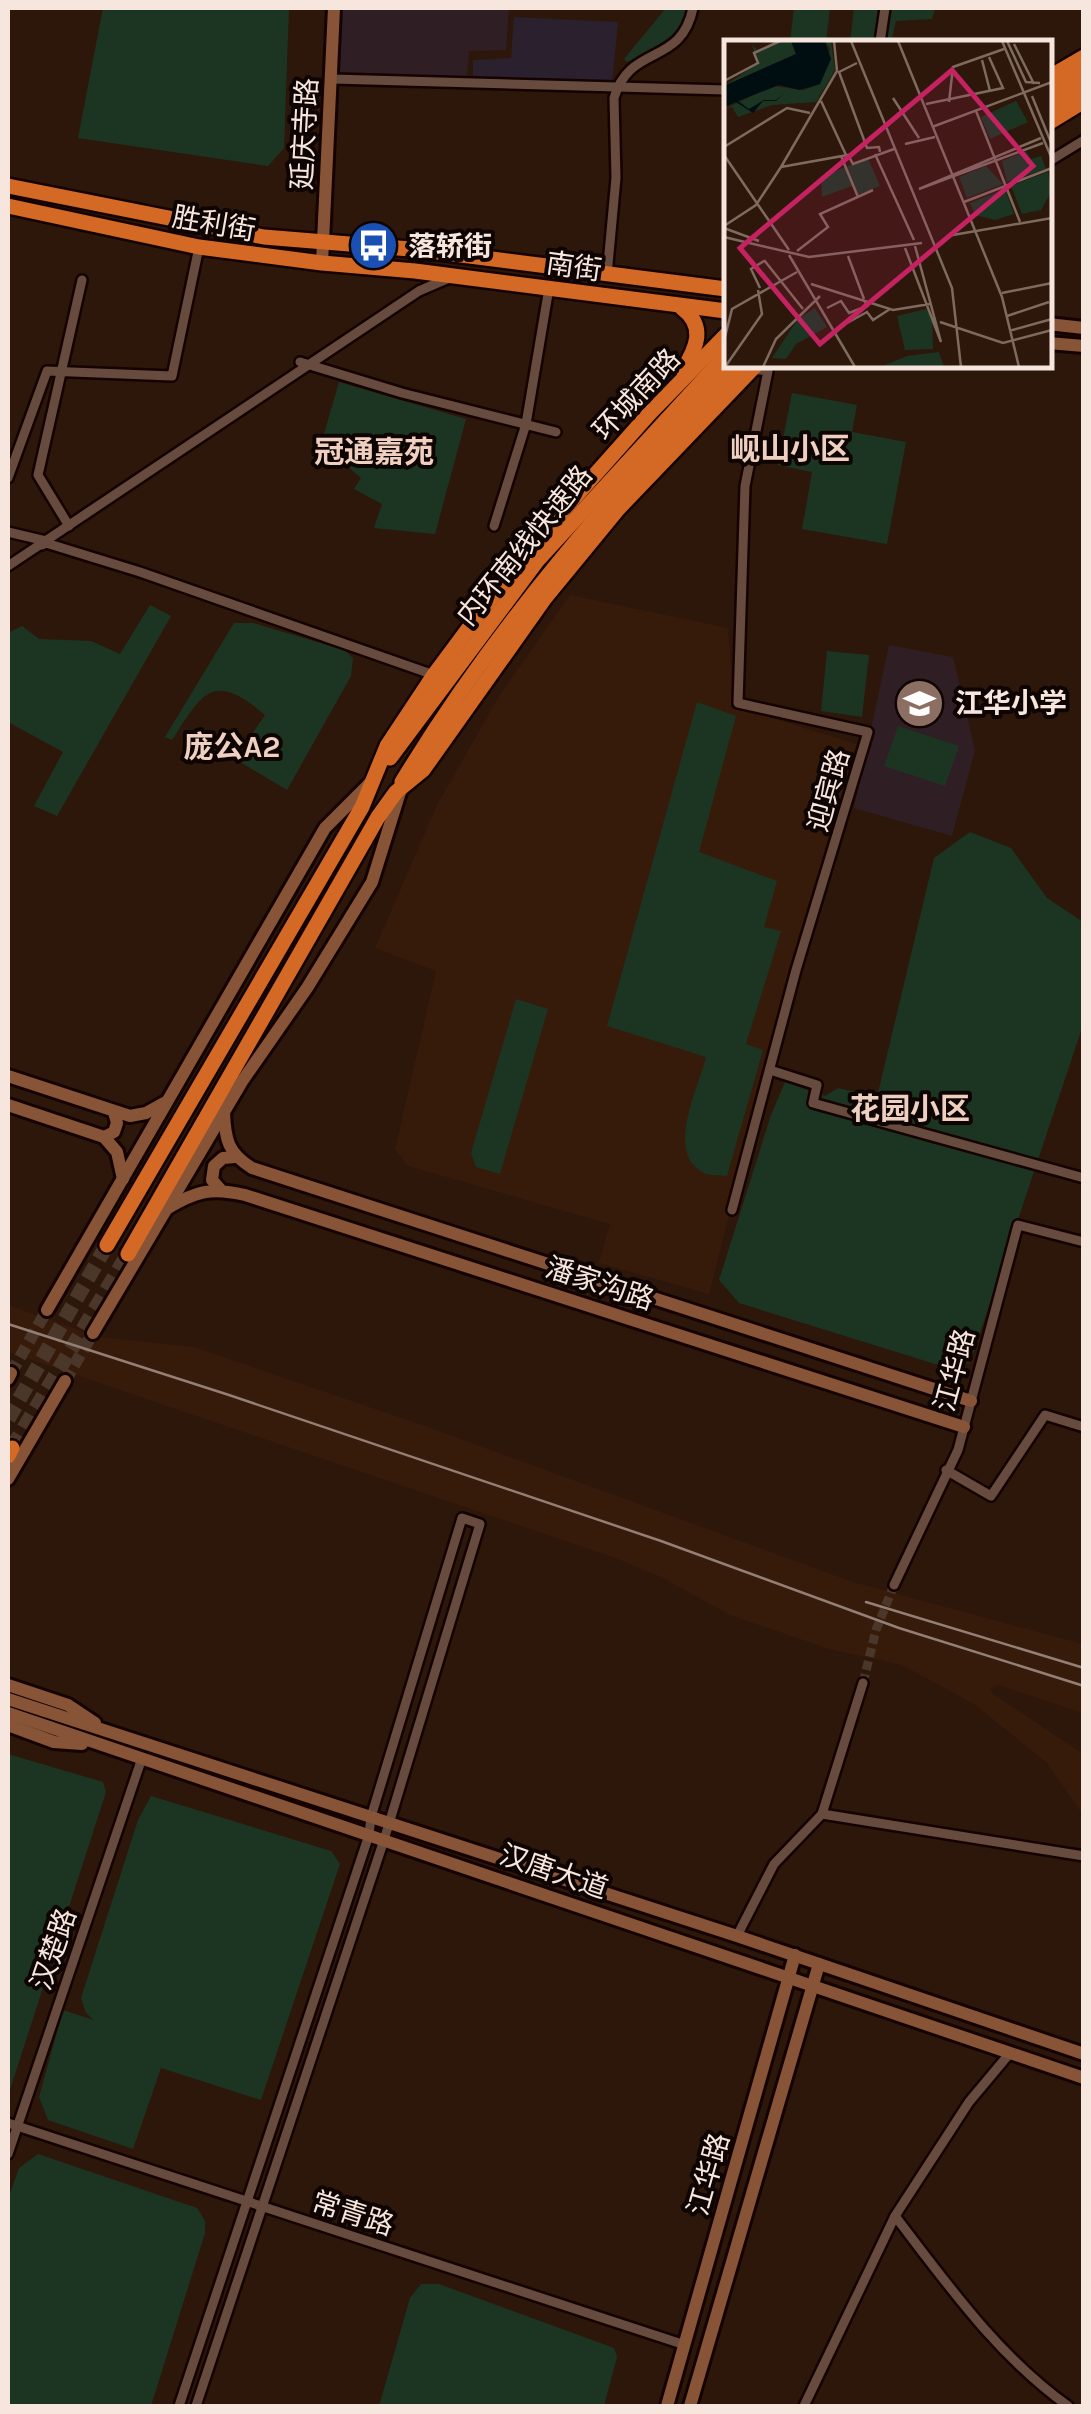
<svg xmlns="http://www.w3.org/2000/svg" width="1091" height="2414" font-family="Karla,'Noto Sans SC',sans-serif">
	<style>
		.built { fill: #361a0a }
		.education { fill: #301e25 }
		.medical { fill: #2a202e }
		.green { fill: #1c3523 }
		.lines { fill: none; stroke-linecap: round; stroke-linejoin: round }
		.street-tunnel { stroke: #4b362a; stroke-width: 9; stroke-dasharray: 9 4.5; stroke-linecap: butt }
		.secondary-tunnel { stroke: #4b362a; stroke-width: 12; stroke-dasharray: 12 6; stroke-linecap: butt }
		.highway-tunnel { stroke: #4b362a; stroke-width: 15; stroke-dasharray: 15 8; stroke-linecap: butt }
		.street-casing { stroke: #140300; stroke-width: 14 }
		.secondary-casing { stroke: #140300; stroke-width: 18 }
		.highway-casing { stroke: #140300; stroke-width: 20 }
		.street { stroke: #664b3e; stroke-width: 9 }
		.secondary { stroke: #875437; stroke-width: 12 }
		.highway { stroke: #d46926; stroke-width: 15 }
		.rail { stroke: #937f75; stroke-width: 2.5 }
		.labels { text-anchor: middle; stroke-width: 8; stroke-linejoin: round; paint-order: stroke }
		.street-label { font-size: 28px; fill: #f7e6de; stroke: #0e0502 }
		.poi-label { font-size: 28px; font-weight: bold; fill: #f7e6de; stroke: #0e0502; text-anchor: start }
		.neighbourhood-label { font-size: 30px; font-weight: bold; fill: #efcfbf; stroke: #0e0502 }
		.inset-road { fill: none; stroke: #7e6a5f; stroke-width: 2.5 }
		.view { fill: #c52262; fill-opacity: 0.15; stroke: #c52262; stroke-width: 5 }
		.inset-edge { fill: none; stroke: #f7e6de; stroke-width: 5 }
	</style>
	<rect width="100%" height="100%" fill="#2d170a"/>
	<g class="built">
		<path d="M570,595L728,628L734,706L856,744L800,936L709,1294L599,1263L610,1224L408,1166L395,1149L436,971L375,948L437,805L499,696Z"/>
		<path d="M8,1305L99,1337L194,1347L428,1427L853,1582L1083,1644V1713L998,1685L990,1690L993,1694L1083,1754V1815L1047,1763L974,1704L902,1665L829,1649L730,1615L661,1577L615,1558L8,1352Z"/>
	</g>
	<g class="education">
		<path d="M341,8H509L506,50L469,51L467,77L338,72Z"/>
		<path d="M889,645L953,657L975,750L952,836L854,808Z"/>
	</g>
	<path class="medical" d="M514,17L618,22L612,84L473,80V60L511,58Z"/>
	<g class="green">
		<path d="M103,8H289L284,148L268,166L78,138Z"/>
		<path d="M666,8H687C681,40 655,48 627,62L624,59Z"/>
		<path d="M794,8H830L826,42H790Z"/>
		<path d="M854,8H935L932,19L896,21L891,42H850Z"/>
		<path d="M339,382L466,419L435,534L374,528L382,504L354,489L361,478L321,444Z"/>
		<path d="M792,393L857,405L852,432L906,442L887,544L802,529L812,472L778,465Z"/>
		<path d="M150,605L171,616L57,816L34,806L63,752L8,722V633L22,626L39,639L91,641L120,654Z"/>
		<path d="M234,623H253L344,650L353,658L351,676L287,790L235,759L265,715C211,669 202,695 172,740L165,737Z"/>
		<path d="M827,651L869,655L862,717L821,711Z"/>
		<path d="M697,702L736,716L699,852L777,881L764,927L781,931L746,1044L763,1050L727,1176C721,1175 709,1176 704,1173C664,1154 699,1087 706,1057L607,1026Z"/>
		<path d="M898,726L959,746L945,786L884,766Z"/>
		<path d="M970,832L1011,848L1047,898L1083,922V1025L970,1363L935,1364L739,1303L719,1280L771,1115L785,1082L825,1096L838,1088L877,1097L934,858Z"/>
		<path d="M516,999L548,1009L500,1174L476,1167L471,1153Z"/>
		<path d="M8,1754L103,1782L106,1792L8,2096Z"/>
		<path d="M151,1796L331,1851L340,1864L261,2100L161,2068L133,2149L48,2120L39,2097L63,2010L94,2020L86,2013L81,1998L138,1820Z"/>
		<path d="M38,2154L197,2208L205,2221V2233L151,2406H8V2199L19,2168Z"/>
		<path d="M421,2284H439L614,2348L617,2357L604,2406H379L410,2298Z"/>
	</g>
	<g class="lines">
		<path class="street-tunnel" d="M863,1683L876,1630L894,1585"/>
		<g class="secondary-tunnel">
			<path d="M11,1373L47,1310"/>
			<path d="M65,1381L93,1333"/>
		</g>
		<g class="highway-tunnel">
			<path d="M8,1419L107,1245"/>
			<path d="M12,1448L128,1254"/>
		</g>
		<defs>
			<g id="street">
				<path d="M880,42L885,8"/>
				<path d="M333,79L726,90"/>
				<path d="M1048,162L1084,140"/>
				<path d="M607,275L616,178L614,98C630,43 681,67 693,8"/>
				<path d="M300,362L402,393L556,432"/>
				<path d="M8,478L47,371L172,376L199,247"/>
				<path d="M69,526L38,475L82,280"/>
				<path d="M494,526L526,424L549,288"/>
				<path d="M8,532L46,541"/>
				<path d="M42,545L46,543L140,572L434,675"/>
				<path d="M8,566L419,291L449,278"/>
				<path d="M770,1070L817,1085L813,1103L1084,1178"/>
				<path d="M732,1210L796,970L868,732L738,703L745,486L768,371L752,369"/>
				<path d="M946,1470L991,1496L1045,1415L1084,1427"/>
				<path d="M894,1585L958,1450L1018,1225L1084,1242"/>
				<path d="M822,1814L1084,1856"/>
				<path d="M737,1936L774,1864L822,1814L863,1683"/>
				<path d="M8,2123L685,2345"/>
				<path d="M8,2154L142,1758"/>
				<path d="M895,2216C948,2285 997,2355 1068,2406"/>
				<path d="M179,2406L369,1835L371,1817L462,1518L480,1524L384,1840L196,2406"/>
				<path d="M804,2406L895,2216L969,2102L1010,2053"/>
			</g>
			<g id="secondary">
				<path d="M322,263L334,8"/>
				<path d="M1048,324L1084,328"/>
				<path d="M1048,343L1084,346"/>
				<path d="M8,1076L130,1116L146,1113L164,1103"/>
				<path d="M8,1105L104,1137L117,1152L123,1179"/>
				<path d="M224,1112C225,1140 228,1153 252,1168L971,1401"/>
				<path d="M104,1137L114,1132L117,1123L114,1112"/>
				<path d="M220,1189L212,1180L214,1166L223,1158L235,1157"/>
				<path d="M166,1209C196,1191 211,1187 245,1195L964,1427"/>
				<path d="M47,1310L325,828L369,784"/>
				<path d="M93,1333L243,1080L307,988L372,882L401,789"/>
				<path d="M8,1379L11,1373"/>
				<path d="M8,1479L65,1381"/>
				<path d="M8,1685L68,1705L95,1723"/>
				<path d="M8,1699L737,1936L1084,2054"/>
				<path d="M8,1713L1084,2078"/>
				<path d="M8,1725L54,1742L82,1744"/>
				<path d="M667,2406L795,1955"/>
				<path d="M690,2406L819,1964"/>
			</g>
			<g id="highway">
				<path d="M1048,78L1084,57"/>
				<path d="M1048,92L1084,70"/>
				<path d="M1048,107L1084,86"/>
				<path d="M1048,123L1084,101"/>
				<path d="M8,186L264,237L422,250L726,289"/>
				<path d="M8,206L199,247L322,263L415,271L726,311"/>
				<path d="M682,308C706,326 697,347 683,370"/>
				<path d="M390,758L537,561L726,355"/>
				<path d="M402,782C495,628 612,493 737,365"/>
				<path d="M107,1245L362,807L387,746L434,675L520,559L649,414L726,335"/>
				<path d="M128,1254L378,817L396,792L423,770L545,598L618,509L756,365"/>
				<path d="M8,1456L12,1448"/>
			</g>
		</defs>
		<use href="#street" class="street-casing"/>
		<use href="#secondary" class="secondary-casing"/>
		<use href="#highway" class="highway-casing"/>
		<use href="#street" class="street"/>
		<use href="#secondary" class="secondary"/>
		<use href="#highway" class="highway"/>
		<g class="rail">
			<path d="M8,1324L229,1395L661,1541L899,1628L1084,1686"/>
			<path d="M866,1602L1084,1668"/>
		</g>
	</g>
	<defs>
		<symbol id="bus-disc" viewBox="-11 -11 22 22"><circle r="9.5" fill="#1a4fb4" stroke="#0e0502"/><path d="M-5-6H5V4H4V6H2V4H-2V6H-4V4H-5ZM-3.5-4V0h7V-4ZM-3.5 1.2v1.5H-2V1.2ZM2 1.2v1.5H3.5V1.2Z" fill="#fff"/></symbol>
		<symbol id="school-disc" viewBox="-11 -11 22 22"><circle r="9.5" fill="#8d6e63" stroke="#0e0502"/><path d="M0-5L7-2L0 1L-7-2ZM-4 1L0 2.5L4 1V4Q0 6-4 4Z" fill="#fff"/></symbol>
	</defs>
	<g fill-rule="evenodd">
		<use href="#bus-disc" x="346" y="218" width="55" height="55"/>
		<use href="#school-disc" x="892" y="676" width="55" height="55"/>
	</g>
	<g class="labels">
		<g class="street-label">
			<text transform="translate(304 134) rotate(-87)" y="10">延庆寺路</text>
			<text transform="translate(214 223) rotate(10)" y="10">胜利街</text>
			<text transform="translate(574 266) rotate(8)" y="10">南街</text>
			<text transform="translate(636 394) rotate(-47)" y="10">环城南路</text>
			<text transform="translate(524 545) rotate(-51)" y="10">内环南线快速路</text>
			<text transform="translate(828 790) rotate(-74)" y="10">迎宾路</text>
			<text transform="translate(600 1283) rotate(18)" y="10">潘家沟路</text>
			<text transform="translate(954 1370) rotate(-75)" y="10">江华路</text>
			<text transform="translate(554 1871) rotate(19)" y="10">汉唐大道</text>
			<text transform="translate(53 1949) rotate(-71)" y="10">汉楚路</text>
			<text transform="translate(708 2174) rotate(-74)" y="10">江华路</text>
			<text transform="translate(353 2213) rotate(18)" y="10">常青路</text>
		</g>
		<g class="poi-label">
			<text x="408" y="256">落轿街</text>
			<text x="955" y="713">江华小学</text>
		</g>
		<g class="neighbourhood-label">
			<text x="790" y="459">岘山小区</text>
			<text x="374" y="462">冠通嘉苑</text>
			<text x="232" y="757">庞公A2</text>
			<text x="910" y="1119">花园小区</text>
		</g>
	</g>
	<g transform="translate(724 40)">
		<rect width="328" height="328" fill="#2d170a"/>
		<path d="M56,1H67L72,14L0,46L34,23L28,5L35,11ZM101,1H107L111,30L92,62L48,65L14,77L8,67L0,69L49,46L80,50L96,44L106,9ZM292,61L304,82L266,99L257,77ZM302,111L307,119L317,116L322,129L283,142L278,121ZM144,118L156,146L133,155L128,146L98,157L97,137ZM262,126L279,144L243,158L235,137ZM324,132L327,152L317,170L298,174L287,146ZM281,149L290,174L271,180L251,175L246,163ZM91,268L103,287L72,304L62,319L48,318L74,279ZM202,269L208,274L209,309L181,310L173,276ZM215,312L220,327L159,326L183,316Z" fill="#1c3523"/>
		<path d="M67,1H101L107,19L96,44L75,50L55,45L14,61L25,69L40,60H52L60,53L52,61H39L29,73L12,62L0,67V46L72,14Z" fill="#000e11"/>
		<path class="inset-road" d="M127,1L228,248L237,327M174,1L278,257L295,327M278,1L328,119M283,1L302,42L316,43M290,4L310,44M258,20L266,51M133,23L115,32L143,108L155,107L156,112M0,41L34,23L30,13L56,1M308,56L328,105M169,58L195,98M97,61L122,115M225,62L229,27L280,9M202,64L279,48L265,17M252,71L296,182M208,87L328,42M317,98L195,149L319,103M181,104L211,97M0,107L63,68L86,73M151,114L190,200M0,115L65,210M117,116L134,157M57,127L124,115L129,124L170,109M240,162L328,128M0,186L32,165L57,127L113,31L110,1M0,188L35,201M223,196L328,178M0,197L85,217L198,203M181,208L217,302L191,206M73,211L104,187L96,174L149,150M65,215L131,327M124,216L140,259M40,220L79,269M87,244L169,270L206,264M36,248L27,229L40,221M278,253L328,243M103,268L117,261L125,273L143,266L140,260M283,276L325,262M216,282L279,303L328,290M114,288L143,272L149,280L166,269M285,291L328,279M0,301L8,269L73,232M1,327L38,274L34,250M39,327L52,299L96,256"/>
		<path class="view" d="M228,30L309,126L96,304L16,208Z"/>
		<rect width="328" height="328" class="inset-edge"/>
	</g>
	<rect width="1091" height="2414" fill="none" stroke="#f7e6de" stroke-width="20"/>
</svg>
